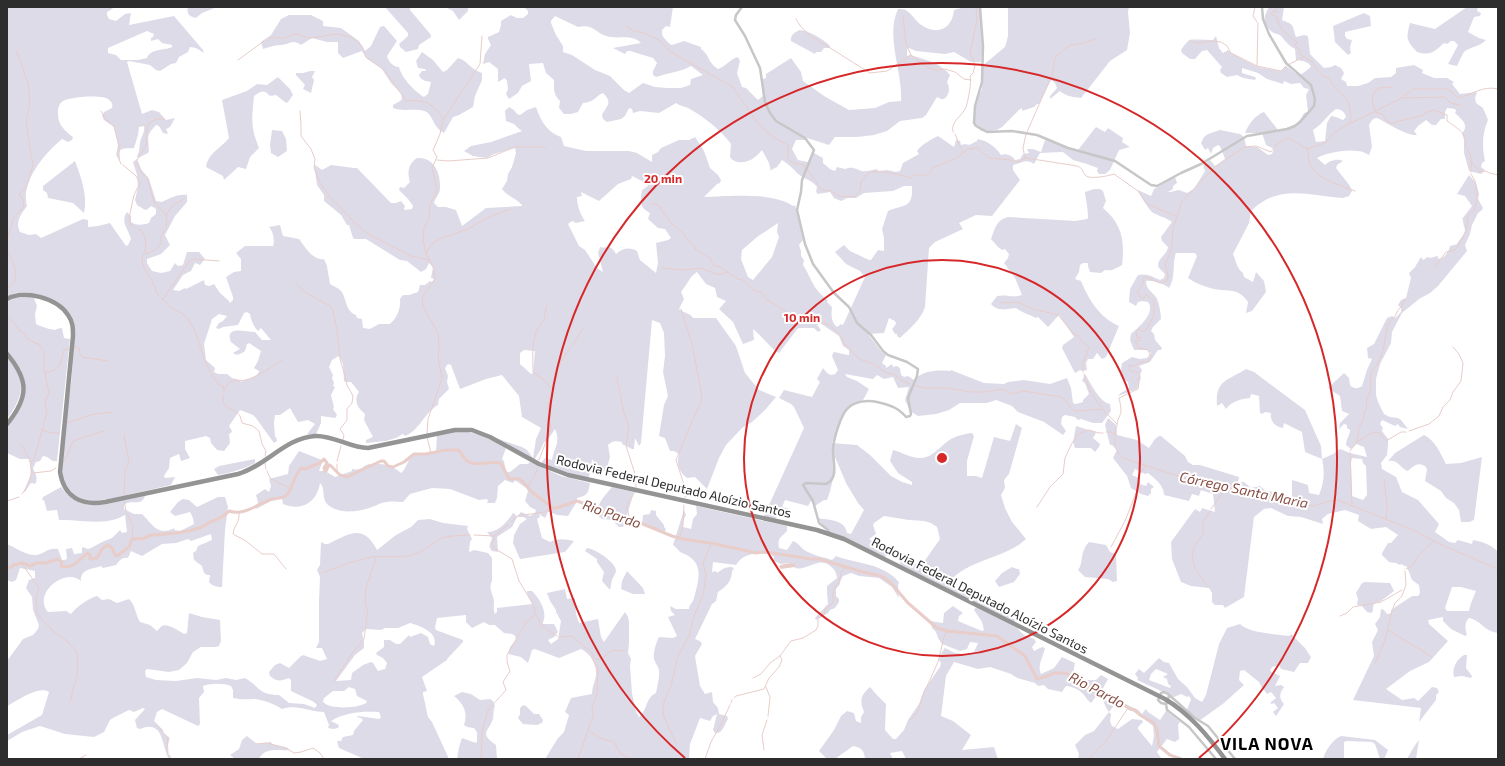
<svg xmlns="http://www.w3.org/2000/svg" width="1505" height="766" font-family="'Exo 2',sans-serif">
	<style>
		.green { fill: #dedbe9; fill-rule: evenodd }
		.water { fill: #e8cdc9 }
		.lines { fill: none; stroke-linecap: round; stroke-linejoin: round }
		.stream { stroke: #e8cdc9; stroke-width: 1 }
		.river { stroke: #e8cdc9; stroke-width: 3 }
		.minor { stroke: #c7c7c7; stroke-width: 2.5 }
		.highway { stroke: #949494; stroke-width: 4.5 }
		.ring { fill: none; stroke: #d62828; stroke-width: 2 }
		.labels { text-anchor: middle; stroke-width: 4; stroke-linejoin: round; paint-order: stroke }
		.street-label { font-size: 13px; fill: #2d2d2d; stroke: #fff }
		.water-label { font-size: 14px; font-style: italic; fill: #874c42; stroke: #fff }
		.district-label { font-size: 17px; font-weight: bold; letter-spacing: 1px; fill: #000; stroke: #fff }
		.centre { fill: #d62828; stroke: #fff; stroke-width: 2 }
		.ring-label { font-size: 12px; text-anchor: middle; font-weight: bold; fill: #d62828; stroke: #fff; stroke-width: 4; stroke-linejoin: round; paint-order: stroke }
	</style>
	<rect width="100%" height="100%" fill="#fff"/>
	<g class="green">
		<path d="M7,7H114L112,9L107,12V15L109,19L116,21L125,14L131,13L129,25L174,16L203,50L204,53L196,48L190,47L188,52L179,57L176,63L171,64L160,71L156,70L150,65L129,61L127,62L142,114L152,110L159,112L166,120L175,118L170,127L166,129L168,134L163,133L159,126L156,125C146,136 148,136 149,151L148,153L138,158L137,156C140,151 139,148 140,143C141,136 145,133 144,126L139,127L138,135L134,148C129,149 119,146 119,154C119,156 120,158 120,161L116,155L118,145L114,127L104,120L102,116L104,112L112,108C113,105 112,102 109,100C104,94 71,97 63,101C60,103 58,107 58,111C57,124 64,130 73,137L72,140L68,142L62,139C45,153 20,182 27,206C21,214 15,222 20,232L29,235L36,234L41,238L83,219L88,220V227L98,226L110,223L126,246L128,245L131,239C128,228 120,222 127,212L131,216V222C137,226 142,225 149,223L151,218L156,214V209L151,206L148,209L145,210L137,205L135,200L138,187L137,175L133,162L137,159L141,169L149,179L156,201L162,202C171,198 177,194 187,195V202L175,216L165,235L170,245L161,254L147,259V263L152,271L161,273L170,271L175,263L178,266L183,265L187,252H199L205,259L200,265L195,263L191,271L183,275L173,290L179,291L185,288L186,289L204,280L205,285L210,286L214,284L220,293L229,301L230,303L233,300V297L226,277L234,272L241,271V259L236,253L245,246H273C275,240 273,231 269,227L280,225L283,236L299,239C305,247 313,261 324,259L327,266L330,284C333,286 339,288 341,291C347,299 345,311 356,315L357,318L362,319L363,328L370,329L379,324H390C397,318 401,308 400,299L403,295H409L418,292L420,285H425L430,281L432,282L434,279L431,278L433,267L429,263L426,269L421,272L407,261L400,260L366,239H355L353,238L349,225H347L341,215L324,201V195L317,185L314,164L322,170L331,165L354,168H357L391,203H396L401,201L405,206L404,209L405,210L412,209L413,206L408,199L399,190L400,187L404,188L410,182C407,173 408,164 417,158C434,157 441,173 440,189C440,194 435,198 434,203L438,207H446L456,210L462,226L486,208L522,206V205C516,198 507,196 502,189L507,181L508,174L512,167L516,153L515,148L494,154L487,158L473,156L464,151L471,146L491,142L522,131L518,128L514,124L506,121L505,111L509,107L514,110L517,114L520,115L527,110L536,107C540,120 548,133 561,137L564,146L586,151H629L637,153L652,162V155L658,152L661,148L679,140H689L695,137L704,151L710,168L718,175L721,180L720,183L717,184L704,197C728,196 774,192 793,206L795,205L803,240L799,245L801,251V256L804,260L803,265C812,279 813,290 828,300L827,302L832,307C831,314 831,322 837,327L841,324L843,325L865,277L860,271L846,264L835,252L844,245L850,251L869,260H871L878,250L884,251V238L882,229L888,211C905,204 913,209 912,186H904L893,191L864,193L856,198H847L841,201L834,198L830,192L818,194L816,192L817,187C812,180 802,178 797,173C793,168 788,164 782,160L777,167L771,170V172L769,163L762,150C760,152 758,155 755,157C748,163 735,165 730,157L731,144C720,129 704,117 688,108C683,106 680,106 676,103L659,113L640,111L633,113L632,109L629,108L625,116L621,119L607,122L603,119L602,115C607,105 613,103 603,93C594,97 595,102 583,103L578,112L571,114H564L559,108L560,101C553,94 554,89 554,80L546,73L543,63L529,64L531,81L522,86L518,93L509,99L506,94L508,89L507,81L505,78L498,82V69L489,62L483,64L485,54L491,45L488,39V37L499,32L501,25V21L511,15L517,18H523L528,14V11L524,7H673L670,27L666,26L662,30V35C664,38 669,44 672,45L684,41L701,47V49C710,55 707,62 718,69C726,66 730,59 738,57L740,61L737,73L742,87L746,88L758,100L763,96L761,80L766,78V74L791,58L801,72L803,81L824,96L849,110L875,108L889,102L901,101C903,72 885,37 898,9C900,9 905,9 907,11C912,14 915,20 920,24C936,36 952,30 954,10L965,7H980L983,42L981,62H971L954,52L945,54L916,51L909,48L907,49V56L910,55C924,59 941,63 950,75L947,82C950,88 950,94 944,99H941L937,97L926,115L922,118L900,121L887,131L874,135L857,137H835L829,145L807,138L805,140H796L792,149L798,160L808,162L814,153L823,158V163L830,169L835,171L837,167L845,169C853,166 855,169 862,171C865,172 872,170 876,169L879,171L887,170L896,172L900,171L903,163L919,154L917,151C922,144 930,140 938,136L954,147L956,140L960,141L961,145L965,144L969,145L977,141L978,139C987,141 995,146 1001,155C1006,153 1013,156 1015,160L1020,159L1023,154L1029,153L1027,149H1033L1041,152L1045,140L1078,150L1096,127L1105,132L1108,128L1123,138L1122,142L1130,147L1119,150L1110,170L1105,174H1099L1097,171L1098,168L1087,164L1073,160L1063,152L1040,153L1034,164C1027,158 1021,163 1013,165V170L1020,180L992,216L976,215L959,223L963,229L935,242L929,248L925,307C921,320 909,329 900,338L897,336V334H895L892,329L896,324L895,321L889,318L884,333L868,334L881,351L886,355L882,363L886,366V368L892,364L893,367L897,366L900,368L901,375L904,377L908,376L914,380C924,370 937,370 951,371V370L984,383L1004,384L1008,382L1024,380L1050,384L1067,378L1071,388L1073,403L1076,404L1083,402V400L1089,394L1085,383L1082,381L1085,374C1090,382 1100,403 1110,404L1111,411L1102,423H1093L1081,419L1078,420L1075,417L1065,415L1062,417L1061,424L1066,431L1063,435L1044,422L1018,412L1012,406L996,400L987,403H960L949,410L936,414L918,416L910,411L905,400L909,387L898,388L893,377L884,379L877,375L873,379L845,374L847,377L857,381L869,389L862,402L852,405L842,415L832,443L857,445L870,455L891,476L902,482L912,485V482L898,473L890,461L893,450C902,452 910,458 920,458C933,458 941,445 951,439C958,435 965,434 972,433L974,436L967,461V476H976L982,478L994,437L1010,441L1016,424L1022,428L1009,474L1004,480L1005,488L1001,495L1005,508L1012,522L1026,539C1005,559 969,559 950,581L951,584L983,598L999,603L1007,609L1010,616L1015,620V624L901,565L898,559V557L921,566L940,539L937,527L931,523L924,521L909,520L884,516L874,523L873,525L876,534L869,539L889,552L888,555L884,557L828,532L817,518C828,520 845,519 847,533L851,534L864,510L858,503L846,483L835,457C831,464 834,470 833,477C832,485 830,492 827,500H824L815,506L811,501L808,506L785,500L782,507L790,509L789,514L786,515L778,514L775,520L764,516L804,428L794,407L791,404L779,398L784,390L812,397L820,382L817,379L823,368L827,373L831,375L835,374L838,370L832,356L833,353L834,352L848,355H849V350L843,346L839,336L820,323L817,325L821,330L818,332L814,328H798L779,353C773,351 760,334 753,329L754,340L743,344L733,322L719,309L726,301L717,297L715,288L706,284L697,272L692,276L681,292L684,299L679,309C684,313 690,313 693,318H716L736,346L745,373L759,390L776,397L765,410L752,422L742,428L726,445L719,458L707,489L695,477L687,478C679,472 676,464 679,454L674,451H670L665,438L659,436L664,405L668,396L663,372L665,356L664,333L660,323L652,320L641,443L639,446L635,438L634,449H632L622,444V442C616,441 613,440 608,445L610,457L607,468L601,473L592,459L590,473L588,479L540,464L545,458L552,460C554,447 561,443 555,429L547,441L544,442L541,449L534,460L490,436L522,447L527,450L533,458L536,439L541,428L522,417L519,396L502,375L486,379L460,389L451,365L448,364L445,368L448,376L447,382L449,389L439,399L438,405C424,413 419,431 405,436L403,434L396,438L386,441L366,443V440L373,437L364,420L365,414C358,408 353,401 359,392L351,382H346L344,381L343,364L339,356L332,360L329,367L333,375L332,378L334,383L333,386L335,387L331,395L334,407L333,409L337,415L335,418L321,416V423L316,434H307L315,424L308,420L298,422L290,408L280,415H275L274,423L275,437H276L277,441L274,443L256,418L253,415L240,410L229,426L232,431L231,433L229,434L230,443L224,451L217,450L211,443L210,438L206,436L185,441V449L190,458L181,461L179,454L170,458L169,468L164,476L165,478L175,477L171,485L114,498L89,502L73,495L62,479L63,437L71,384L75,333L67,312L39,295L31,293L24,292L15,293L7,297ZM555,16L578,27C594,24 594,32 606,36C618,40 631,33 641,43L613,48L625,54L627,51H630L653,58L657,63L653,71V75L656,77C667,73 681,72 691,66L703,75L691,79L690,85L681,88H667L655,87L643,83L629,93L624,90L610,76L595,70L572,55L563,52V46L556,35L551,23V21ZM147,31L154,34L153,37L151,38V41L158,39L162,43L172,45V47C163,51 151,48 147,58L138,60H121L116,55L108,53V48ZM632,176L642,181L648,186L642,190C640,202 639,207 650,213L648,219L658,228L665,229L671,238L668,240L656,243L658,263L656,273L640,260L637,251C629,247 623,248 616,254C611,244 608,249 600,247L598,253L603,272L597,268L585,250L579,246L568,224L572,221L576,223L585,221C580,214 577,205 577,197L582,196L581,192L599,201L618,184L631,179ZM778,223L777,232L779,237L772,257L753,280L748,277L741,259L742,250L757,237ZM247,312L250,314C251,320 253,326 258,331L261,328L271,340H262L255,332C246,332 224,325 231,342L240,349L233,353C237,357 242,353 245,351L247,344L249,343L261,351L258,361L254,368L259,371C257,379 248,378 241,382L240,380L232,378L227,374H218L214,372L215,368L206,360L204,344L212,319L219,314L227,316L223,321L219,323L216,328L219,329L223,327L238,325L244,313ZM524,350L535,351L533,373L531,374L520,364V353Z"/>
		<path d="M188,7H217L202,13L196,18C190,17 186,14 188,7Z"/>
		<path d="M385,7H410V10L431,35V37L419,45L418,49L406,52L400,47L399,44L408,36V33Z"/>
		<path d="M445,7H468V11L459,20L453,11Z"/>
		<path d="M1008,7H1129L1128,12L1130,33L1127,50L1110,61L1081,98C1073,97 1065,96 1060,91L1050,99V96L1057,88L1055,83L1051,80L1039,104H1037L1034,107L1022,111V108L1019,110L1002,127L997,130L986,132L981,131L974,124L975,104L982,89V66L1005,47L1008,36Z"/>
		<path d="M1269,7H1289H1284L1282,20C1295,25 1292,25 1296,37L1304,35L1308,36L1310,54L1324,68L1331,67L1335,65L1341,68L1344,73L1341,79L1346,82L1347,86H1358L1368,83L1375,78L1391,77L1396,73V68L1414,65L1423,70L1422,73L1434,78H1447L1454,82L1452,84L1460,94L1477,92L1475,98L1476,103L1483,108L1488,120C1482,134 1482,146 1485,161L1482,163L1481,167L1485,170L1481,174L1469,171L1464,153V140L1462,133C1470,125 1461,119 1455,113L1456,111L1455,109L1447,108L1445,112V119H1441L1436,125H1432L1426,120L1418,126L1414,131L1417,135C1404,136 1379,117 1376,118C1372,119 1371,122 1369,125L1372,147L1369,155C1365,153 1362,151 1357,151C1348,149 1325,153 1317,158L1325,165C1329,161 1337,158 1343,161L1337,165L1336,168L1350,186L1352,191L1349,196L1343,198C1309,196 1279,183 1251,211L1249,223L1233,254C1236,261 1237,269 1243,273L1244,277L1253,282L1256,272L1264,281L1266,292L1252,311L1246,313L1248,302C1238,287 1228,292 1214,289C1207,287 1194,283 1188,278L1197,256L1195,253H1176C1172,263 1176,277 1169,288C1164,284 1153,280 1146,281C1146,289 1152,292 1156,297C1159,301 1161,314 1161,319L1153,327L1151,331L1154,334L1155,340L1162,348L1161,350H1158L1150,362L1139,366L1142,370L1140,375L1141,378L1137,389L1118,396C1121,391 1126,392 1129,387L1128,382L1123,379L1120,376L1122,363L1132,357L1140,359L1147,358L1151,353L1147,350H1134L1130,340L1131,334C1139,327 1156,313 1148,302L1142,301L1138,302L1136,306L1129,302L1130,289L1138,275C1147,273 1153,277 1160,280L1164,278L1165,274L1159,268L1158,265C1159,257 1167,255 1168,247L1162,241L1161,237L1172,222C1167,218 1156,215 1152,212C1148,208 1140,196 1138,190L1151,196L1154,189L1175,177L1177,183L1173,186V189L1168,192H1170L1179,190L1187,193L1194,189L1205,171L1203,165L1210,160L1215,166L1225,159L1220,146L1218,145L1213,148L1211,154L1208,148L1205,150L1201,143L1204,137L1208,134L1220,130L1240,134L1244,137L1246,146L1257,147L1268,155L1272,154L1274,149L1266,145L1262,133H1245C1248,125 1255,115 1264,112L1278,130C1289,128 1299,125 1304,113L1308,112L1306,95L1309,89L1304,88L1300,83L1291,84L1284,81L1283,84L1267,79L1258,73L1242,68V73L1255,77L1256,78L1255,80L1243,78L1237,75L1227,77L1221,73L1220,70L1222,67L1207,50L1202,51L1195,59H1190L1182,53L1181,50C1183,47 1186,42 1190,40C1191,39 1210,40 1213,40L1216,36L1219,48L1223,53L1228,50L1231,53L1258,67L1281,71L1286,66L1299,76L1311,67C1308,61 1303,61 1296,60L1295,49C1289,46 1285,41 1281,36C1279,34 1275,34 1272,32C1262,23 1263,18 1269,7ZM1336,109C1341,109 1345,112 1346,117L1343,120L1336,117L1331,116L1327,123L1325,141L1316,142L1313,130C1323,124 1327,115 1336,109Z"/>
		<path d="M1467,7H1478L1477,11L1481,13L1480,16L1474,17L1468,32L1479,38L1486,40C1481,46 1471,47 1465,51C1462,54 1459,62 1457,66L1448,64L1458,45L1454,41H1451L1447,44L1444,43C1434,52 1431,56 1417,52C1406,40 1406,38 1410,23L1435,29Z"/>
		<path d="M1364,13L1370,16L1371,26L1345,32V36L1347,39L1352,40L1350,47L1351,53L1348,55L1335,42L1333,26Z"/>
		<path d="M289,15H311L323,21V26L341,28L359,41L365,51L371,46L380,27L384,26L397,41L387,56C388,61 393,67 399,67C401,77 415,92 424,97L428,94L431,82C426,81 421,81 419,75L422,71H426L425,69L418,68L416,61L422,52L433,60L443,72L447,70L458,58C468,61 470,69 482,73V80L475,96L473,107L459,115L453,117L444,133C432,127 433,113 424,111C414,108 403,112 393,108V105L400,101L402,99L401,93L391,83L382,69L366,58L362,51L343,58L338,53V42H327L312,38L301,45C292,39 291,44 282,45C275,45 270,47 263,49L261,42L271,35L281,19Z"/>
		<path d="M800,30C810,31 823,39 830,46V48H824L821,52H816L815,54L791,41C790,35 795,32 800,30Z"/>
		<path d="M310,71H315L312,77L314,80L311,93L303,89L305,85L296,75V73H303Z"/>
		<path d="M278,77L290,89L293,95L288,102L286,103L276,95L270,96C264,89 261,91 254,96C252,118 250,126 259,148L250,157L246,169L238,167L224,180L223,176L206,167C208,153 221,148 229,138L222,100L247,91L257,84L267,85Z"/>
		<path d="M272,130L282,131L286,139L287,151L278,157L271,153L270,145Z"/>
		<path d="M75,161C81,177 88,196 84,213L73,203L48,198L47,193L43,190V186Z"/>
		<path d="M1469,175L1476,183L1479,194L1478,199L1483,208L1482,210L1478,213L1472,225L1470,234L1465,245L1467,251L1438,286L1430,293L1419,299L1402,313L1392,332L1391,343L1380,364L1376,379V395L1378,402L1384,414L1390,417L1398,418L1401,420L1408,429L1400,427L1398,424L1395,426L1382,420L1380,424L1383,428L1382,431L1388,439V445L1387,455L1381,463L1382,469L1396,477L1402,492L1418,500L1439,524L1435,532L1449,542L1455,543L1458,540L1472,544L1473,540C1482,542 1491,544 1498,552V633C1483,631 1481,620 1469,618C1464,623 1465,629 1467,635L1465,636L1451,629L1443,621V617L1428,620L1429,624L1448,641L1429,662L1410,671L1386,689L1402,700L1414,698L1418,701L1432,687L1437,688L1439,692L1436,695V700L1419,722L1421,708L1353,700L1374,656L1372,642L1378,630L1375,624L1380,617L1381,609L1384,610L1387,614L1391,613V610L1412,596H1418L1420,593L1419,585L1412,580L1407,567L1401,564L1400,565L1396,563L1389,562L1382,555V553L1388,543H1391L1398,535L1386,527L1371,529L1358,521L1359,515L1345,510L1328,514L1322,519L1323,524L1301,517L1288,516L1271,508L1264,509L1254,517L1244,597L1225,608L1223,605H1215L1212,602V593L1209,588L1191,586L1181,582L1172,559L1171,542L1195,509L1200,512L1202,508L1215,512L1213,494L1201,490L1199,496L1192,494L1189,501L1164,495C1164,485 1155,479 1148,473L1145,474L1135,469L1132,475L1139,478L1140,484L1146,486L1148,482L1154,487L1151,489V493L1148,496L1141,494L1131,488L1127,476L1113,458L1117,450L1112,445H1110L1105,425L1108,418L1116,425L1117,435L1137,440L1149,448L1155,439L1159,436H1161L1185,456L1188,462L1193,465H1200L1239,477L1238,482H1244L1251,488L1260,486L1266,491L1276,492L1292,497V480L1308,485L1309,493L1319,495C1324,483 1325,472 1322,459L1305,452L1302,432L1284,423L1283,428C1274,426 1270,421 1271,413L1265,412L1262,414L1260,413L1259,396L1251,394L1250,398C1241,399 1232,401 1226,409L1222,403L1217,406C1215,380 1227,381 1246,369L1254,372L1305,410L1321,446L1322,459L1333,454L1340,449L1350,453L1367,457L1364,447L1356,444L1351,449L1346,445C1346,439 1350,435 1350,430L1347,428V425L1344,424L1339,429L1340,423L1349,414L1342,411L1340,396L1328,388L1344,373L1349,378L1350,385C1353,389 1358,389 1362,386L1367,370L1372,359L1368,358L1367,348L1374,344L1387,318L1392,316L1395,318L1401,312V308L1398,305L1401,300L1406,298L1411,278L1409,273L1415,267L1421,257L1423,260L1425,259L1427,257L1431,258L1437,256L1439,259C1445,258 1449,251 1450,246L1457,244C1459,240 1465,234 1465,230C1464,225 1463,224 1463,220L1462,219L1472,206L1465,196L1457,194ZM1352,458L1362,459L1363,463L1366,466L1367,495L1363,500L1352,496L1351,463ZM1452,587H1461L1476,591L1471,603L1469,611H1447L1445,608Z"/>
		<path d="M1094,189H1100L1103,191L1106,201L1103,208C1122,224 1125,241 1122,265C1115,269 1112,271 1105,270L1101,273L1090,272L1088,266V263H1083L1080,265L1079,272L1075,279L1081,281C1089,300 1099,317 1119,326L1106,357L1102,359L1097,353L1093,359H1088L1086,363L1087,370L1082,371L1080,370L1075,373L1062,348L1063,345L1074,337L1059,315L1048,327L1038,317L1036,318C1029,314 1022,313 1016,308C1006,309 998,312 991,304L997,296C1005,294 1014,298 1022,295L1015,278L1004,263L1008,258L1009,254L1005,249L1002,250L998,247L991,239C995,229 996,220 1008,217L1075,221L1087,219L1088,218C1088,208 1086,201 1085,192Z"/>
		<path d="M33,296L37,306L35,314L36,324C39,326 52,330 55,330C57,329 59,328 62,328L64,338L70,339L57,461H53L47,457L43,456L40,461L36,462L33,468C35,474 39,478 35,484L32,483L30,484L25,492L24,491L31,474L30,461L29,459H20L7,453V425L21,403L24,379L21,370L7,353V302L15,298Z"/>
		<path d="M7,358C27,381 24,395 7,419Z"/>
		<path d="M1076,426L1095,432L1096,433L1093,438L1100,444L1099,447L1095,452L1091,448H1075L1073,442Z"/>
		<path d="M455,431C476,431 488,438 506,448L502,459L504,461L506,472H510L520,464H528L530,462L561,476L590,483C588,494 588,495 577,498L576,503L568,516L557,515L550,512H548L545,518L539,514L540,517L537,519L542,538L550,542C558,538 565,539 574,541L565,552L520,559L513,543L514,535L520,524L527,519L523,517H517L512,527L497,537L498,552L492,551C487,545 491,544 492,538L487,532C499,532 507,522 513,513L515,514L517,517L521,512L530,516L535,513L536,510L530,507L525,501L528,491L526,488L515,480L513,483L505,480L498,486L497,498L495,503H487L488,501L487,499L479,500L450,489L432,488L410,494L403,502C398,502 392,501 387,502C382,502 377,505 372,507C358,512 339,515 327,504C321,497 326,489 320,483C317,502 302,512 283,504L282,499L271,501L256,509L258,502L256,495L265,489L269,492L271,486L269,479L288,474L289,466L299,451L322,460V463L319,471H325L335,477L352,471V469C363,471 362,465 370,464C380,462 394,466 401,473L404,470L412,454L424,455L428,452L436,451L437,435Z"/>
		<path d="M1424,435C1436,441 1440,453 1446,464L1461,463L1482,457L1474,520L1469,522H1461L1459,510L1454,503L1446,498L1441,491L1425,481L1427,469L1425,466C1418,462 1414,465 1409,470L1407,471C1400,467 1397,459 1388,461L1395,453Z"/>
		<path d="M255,459V463C243,469 231,473 218,475L214,469L219,466Z"/>
		<path d="M61,487C68,497 78,504 91,505L146,493C142,509 132,498 124,505V509L134,514H142C154,526 157,536 175,528L174,530L180,531L194,524L193,518L190,512L175,516L170,512L178,502L183,499L189,500L197,507L218,497H225L228,507L225,530L222,587C217,587 212,586 209,582L210,575H207L204,573L202,566L194,560L193,553L196,551L198,546L212,540L211,534L191,541L188,539L176,543L162,544L142,556L131,551L128,558C122,557 120,560 116,565L103,568L101,566C93,569 80,569 81,581C65,567 32,594 48,612L66,611L71,614C76,607 89,598 97,596L102,600L109,599L117,603L129,599C136,606 135,614 140,622L150,625L157,631C159,629 160,627 162,626C167,623 179,631 184,634L187,633L189,613L202,617L220,620L221,641L219,646L216,647H201L193,652L187,663L179,670L169,672L147,669L145,671L146,677L156,680L176,681L197,678L216,680L226,678L236,680L245,678C262,688 257,694 279,695L289,703L304,704L315,708L317,705L314,702L291,691V680L289,678C281,681 277,682 270,676L269,672L275,665L280,663L289,668L300,657L303,655L320,661L327,659L322,648H316L319,642V601L320,577L317,570L320,565L321,542L325,544H328C349,534 363,523 377,550L396,535L411,527L418,520L430,519L443,523L468,526L467,529L472,539L470,542L469,552L474,550L488,553L492,558V581C488,588 493,594 494,601C494,606 493,609 495,614L497,612V608L532,604L527,593V591H532C539,598 548,612 543,622V624H554L558,632L554,637L548,640L551,644L558,639L561,621L556,612V610L550,601L547,593L565,589L567,599L575,598L576,614L579,623L598,619L601,637L604,642L625,612L628,617L629,622V643L628,653L631,659L630,666L632,693L636,712L639,717C648,710 645,698 656,693C657,688 660,676 659,671C659,667 655,663 654,659C653,653 656,643 659,637L673,638L677,636L668,617L675,615L671,611L670,606L676,609H689C689,604 693,603 694,598C697,585 704,568 691,558C688,555 684,554 680,552C678,550 676,547 673,545L684,510L686,515L683,521V527L691,529L693,519L697,514L696,506L787,526V531C781,538 777,537 779,548L787,550L793,541C799,543 802,550 808,552C815,556 824,557 832,560L836,556C857,564 883,563 899,582L898,585L899,598L892,587L879,578L859,576L851,573L843,576L840,582V584L836,589V596L839,599V602L835,608L830,610L828,613L816,620L815,618L828,604L827,593V586L837,578C836,571 834,569 829,565C818,557 807,571 795,568V565L791,563L781,564L774,561V557L771,554C757,553 744,552 736,565L713,562L712,572L716,571L717,573C723,569 724,567 732,567L734,569L732,571C732,581 726,587 718,592L716,601L712,604L695,639L700,641L702,644L695,656L700,686L705,694L712,692L713,702L718,708L719,714L727,716L728,719C724,725 723,734 715,733L713,730L717,714L713,716L710,721L700,718L690,744L689,759H545L558,738L564,732L569,715L565,712L571,698L592,694C592,687 595,682 596,675C597,665 590,653 581,649L559,658L535,649L532,650L528,663L521,657L508,654L510,647L516,640L515,636L512,634L504,633L495,625H489L484,622L472,628L466,622V615L437,618L435,628L436,630L463,640V642L447,659V660L422,677L427,691L423,692V694L428,717L432,722L449,759H364L339,748L337,741H341L343,737L353,735L354,731L363,720L361,718L357,717L358,716L379,719L381,717L379,712C363,711 345,712 331,721L339,725L338,728L333,729L328,728L329,725L324,712C310,712 296,704 282,709C275,704 263,700 255,699C247,699 241,700 233,698V690L231,686C224,683 211,683 203,686L204,692L199,698L200,724L198,726L162,709L157,712L154,721L163,730V733L170,738C168,744 166,751 170,757L169,759C161,745 164,719 140,729L137,728L135,720L145,709L143,708L134,712L129,710L113,718L110,720L104,732L94,737L65,734L40,726L22,732L7,741V735L42,715L49,692C39,685 17,701 7,706V661L23,639L33,635L38,629L39,625L33,610L32,597L26,588L29,580L35,578V571L20,568L16,580L12,582L7,580V544C16,548 27,556 37,555C46,553 46,548 58,549L62,560H64L67,559L66,549L72,548L74,554L82,553V547L88,549L91,548L102,542L112,538L120,530L122,533L127,532L125,515C105,527 81,519 59,520L57,510L47,511L44,500H42L43,497ZM410,623C421,626 439,633 434,646L430,644L428,637L421,633L410,637L409,635L400,644H396L390,640H384V647L376,653L377,655L383,658L387,663L385,669L378,671L373,663L371,662L363,665L352,673L351,680L336,681L355,655L364,648V642L362,633L366,629L381,630L385,628H398ZM349,687L355,689L357,696L367,701L366,703C358,708 331,710 323,702L324,698L333,691H344Z"/>
		<path d="M612,487L634,492L625,522L623,527H619L615,523L614,520L602,519L595,513L602,499Z"/>
		<path d="M651,510L656,511V515L664,525V527L666,529L664,533L642,525L643,515L650,514Z"/>
		<path d="M1089,542L1106,545L1110,552L1116,554L1117,581L1113,582L1108,579L1085,577L1078,570C1084,563 1079,553 1089,542Z"/>
		<path d="M587,548C594,548 617,563 616,571C615,575 613,577 612,580C611,583 611,587 610,590L602,581L604,572L597,562V559L585,551Z"/>
		<path d="M1012,567L1017,569H1019L1020,574L1014,582L999,587L995,581L1002,573Z"/>
		<path d="M627,571L643,588L645,594H633L621,589L622,581Z"/>
		<path d="M1365,582L1390,583L1394,591L1381,601L1374,604L1373,607V611L1371,613L1367,612L1362,606L1357,605L1358,599L1356,593L1362,583Z"/>
		<path d="M953,606L963,613L959,616L958,621L982,631L984,630L982,622L974,610L976,607L1017,628L1024,635L1034,639L1036,642L1032,647L1034,651L1042,647L1045,648C1043,657 1037,666 1041,674L1054,668L1062,657L1075,663C1070,680 1084,680 1096,680L1101,675L1108,679L1101,692L1138,710L1142,714L1146,709L1148,712L1160,720L1166,711L1180,722L1178,725L1179,739L1175,742L1167,739L1157,752L1161,758L1172,759H1078L1079,754L1075,745L1085,735L1094,731L1109,712C1104,706 1104,698 1098,694L1091,703C1085,698 1086,696 1082,693C1079,689 1070,686 1066,686L1062,692L1048,689L1044,685L1038,686L1035,683L1017,678L1011,674L990,667L978,669L954,662L946,676L941,716L953,721L971,735L962,750L994,747L998,759H906L902,751L890,753L893,759H865C864,750 862,748 853,746L835,759H827L819,751L834,730L841,716L847,711L854,713L856,721L861,723V717L864,712C859,700 861,695 870,687L876,694L886,704L885,730L893,739H896L904,730L908,720L919,704L924,690L940,667L941,663L939,660L940,655L945,648L955,653L963,654L964,655L974,652L978,643L970,642L967,649L960,651L942,644L938,638L936,632L932,628L930,621L943,623L944,613ZM1118,702L1140,716L1153,726L1154,736L1152,746L1138,729V727L1143,722L1142,720L1132,719L1118,729L1112,726L1110,721L1111,714L1109,712L1116,703Z"/>
		<path d="M1240,624C1248,633 1276,634 1289,636L1291,634L1305,648L1311,657L1308,663H1300L1294,672L1281,669L1279,665L1272,667L1270,671L1280,676L1275,686L1281,685L1284,687C1279,694 1279,698 1284,704L1276,716L1273,712L1278,708L1274,703L1272,704L1270,703L1276,698L1271,692L1267,694L1264,690H1263L1259,682L1244,670L1240,671L1239,680L1244,685L1224,703L1199,721L1187,710L1191,699L1189,696L1187,697L1181,694L1174,697L1137,680L1138,678L1135,674L1139,669L1144,673L1159,658L1164,662L1169,663L1178,679L1187,687L1195,698L1202,702L1206,695L1219,644L1227,628ZM1156,669L1168,674L1163,677L1167,679L1168,684L1171,686L1170,688L1149,680L1151,674Z"/>
		<path d="M1464,655H1467L1466,668L1472,676L1471,678L1462,676L1454,677C1452,668 1456,660 1464,655Z"/>
		<path d="M462,692L471,694L480,700L490,699L493,701L495,706C493,710 494,713 493,718C491,730 477,732 496,745L497,759H457L459,747L462,738L476,743L477,741V732L474,728L467,727L464,725C468,713 464,704 454,696Z"/>
		<path d="M523,705L526,706L534,714H539L543,720L542,723L537,725L523,724L518,718L520,714V708Z"/>
		<path d="M247,736L257,744L271,742L272,744L288,748L289,750C278,751 265,747 259,759H235L230,755L239,749L242,740Z"/>
		<path d="M1341,736L1375,740L1388,750L1384,759H1380L1375,744L1372,742L1347,741L1344,742V759H1323C1325,751 1333,739 1341,736Z"/>
		<path d="M1419,740L1416,759H1407C1409,755 1416,743 1419,740Z"/>
	</g>
	<path class="water" d="M791,563L795,564V567L781,569L779,567L780,565Z"/>
	<g class="lines">
		<g class="stream">
			<path d="M1255,7L1253,16L1257,22"/>
			<path d="M1278,7L1276,8V13L1274,10L1271,14L1277,17C1280,31 1287,34 1297,42L1295,45L1296,47L1301,50L1299,52L1300,54L1312,62L1322,76L1329,78L1335,88L1345,97L1349,104L1351,116L1350,123"/>
			<path d="M903,16L906,44L911,55L928,68L937,70L945,69L955,72L964,79L971,80"/>
			<path d="M796,19L801,27L811,36L870,73L887,71L911,55"/>
			<path d="M626,26L634,31L644,33L659,40L669,51L733,87L758,124L773,137L788,145C788,162 786,162 804,165L805,168"/>
			<path d="M267,41L271,38H284L296,34L310,38L337,34L351,37L362,46L366,57L383,69L405,99L407,101C425,99 434,104 443,119"/>
			<path d="M1189,41L1197,43L1213,41L1221,42L1227,46L1231,53L1257,66L1281,71L1286,66"/>
			<path d="M238,60L264,41"/>
			<path d="M1288,65L1303,57"/>
			<path d="M1257,66L1258,23"/>
			<path d="M1402,98L1445,97L1450,103L1460,105"/>
			<path d="M101,111L106,120L114,126L119,146V159L121,164"/>
			<path d="M300,111L301,124V136L311,149L315,159L314,168L320,183L330,197L355,223L367,233L411,256L428,260"/>
			<path d="M1376,111C1370,103 1372,94 1378,88L1392,87"/>
			<path d="M1375,112L1382,114L1388,122L1393,124L1395,122L1421,116L1427,112L1434,110L1447,115V121C1457,128 1469,134 1465,147C1472,152 1472,164 1471,172"/>
			<path d="M953,132C950,121 963,116 966,107C968,101 972,82 970,76L973,73L975,65L970,52L977,20L976,7"/>
			<path d="M1027,132L1052,75L1055,59L1057,55L1071,45L1084,43L1095,39"/>
			<path d="M955,134L961,149L964,152"/>
			<path d="M1307,149L1289,138L1283,140L1277,144L1271,152L1256,146L1244,147L1215,167L1182,201L1173,228L1172,248L1165,265L1168,276L1167,281L1160,283L1145,277L1143,278V283L1137,292L1141,298H1144L1146,294L1154,302V315L1146,331H1142L1139,329L1136,331L1137,338L1140,337V338L1139,341H1135L1139,348L1148,350L1151,357L1147,362H1141L1134,366L1129,365V369L1132,372L1136,371L1140,375L1137,380L1139,382L1138,389L1119,398C1120,402 1121,407 1121,411C1121,414 1119,417 1118,420C1115,434 1110,452 1126,459L1199,483L1222,486L1253,494L1282,498L1312,506L1333,500L1340,501L1413,530L1446,547L1498,569"/>
			<path d="M1307,149L1325,143L1332,135L1341,128L1398,100L1413,89H1448L1458,98C1472,95 1483,85 1498,89"/>
			<path d="M1307,149C1309,154 1308,159 1310,164C1316,179 1342,186 1355,191"/>
			<path d="M1025,158L1023,148L1026,134"/>
			<path d="M1026,158L1077,166C1083,168 1082,171 1085,175C1089,180 1108,176 1114,174L1138,191L1147,204L1176,216"/>
			<path d="M137,160L147,144L146,134L148,124L156,119H164"/>
			<path d="M437,160L448,161L488,158L515,147H546"/>
			<path d="M137,162L141,173L147,177L154,202L166,215L167,223L166,227"/>
			<path d="M1472,162L1479,172L1486,171L1489,173"/>
			<path d="M123,165L136,176L140,183L134,195L129,218L131,225L135,228"/>
			<path d="M807,169L821,189L825,191L830,190L839,196L854,197L860,191L861,182C864,179 866,175 869,173C877,169 902,175 910,178C916,173 921,176 928,175L931,171L932,168L955,159L968,149L978,148L989,158L1011,160L1018,162L1026,158"/>
			<path d="M1490,173L1498,175"/>
			<path d="M652,203L658,205L671,223L684,234L688,241L694,246L696,250L710,258L713,265L720,267L738,279L743,280L753,290L761,292L766,299L784,310L788,315H796L830,325L840,335L845,345L849,348L859,359L873,364L885,372L895,375L901,380L910,384"/>
			<path d="M166,215L173,205L184,199"/>
			<path d="M138,229L142,231C147,241 147,250 142,258C142,269 150,276 154,285C156,290 156,294 160,297"/>
			<path d="M7,240L14,217L24,207L23,200L19,194L26,188L33,165L26,123L30,102L28,84L22,65L16,51"/>
			<path d="M7,250C13,261 23,282 7,288"/>
			<path d="M426,253L431,245L439,239L468,229L487,218L510,209"/>
			<path d="M146,254L155,250L160,245L161,236L165,229"/>
			<path d="M662,268L683,270L700,268L716,274H721L727,272"/>
			<path d="M1434,268L1446,252L1455,250L1458,246L1466,231L1468,216L1474,210L1477,201V191L1475,181L1471,174"/>
			<path d="M297,285L306,293L330,306L333,310L337,330L340,359L345,376L347,385L353,396L352,403L347,409V420L340,429L344,435L343,440"/>
			<path d="M161,298C165,301 167,304 170,307C176,312 183,312 188,319C203,340 200,364 219,384V385L223,386L224,389"/>
			<path d="M163,299L188,263L193,259L219,261"/>
			<path d="M1000,303L1017,302L1033,309L1058,315L1073,333L1079,337L1089,348L1083,363V372"/>
			<path d="M547,306L544,315L545,320C530,331 533,356 533,372L542,378L553,390"/>
			<path d="M681,309L692,344L702,396L700,404L692,421L676,460L686,491L685,498"/>
			<path d="M7,315L19,330L25,334L27,339L40,345L44,351V369L49,393L45,402L47,411L35,457L31,463"/>
			<path d="M75,347H79L80,354L82,357L108,361"/>
			<path d="M1383,350L1388,324L1395,316L1398,310L1402,306L1405,299"/>
			<path d="M46,373L54,370L60,365L64,350L69,349"/>
			<path d="M1084,374C1088,393 1103,411 1117,424"/>
			<path d="M617,378L624,413L629,427L626,446L636,477V489"/>
			<path d="M914,385L924,388H947L971,392H984L1003,389L1012,394L1023,391L1061,397L1065,400L1072,409L1076,411L1103,409"/>
			<path d="M224,393V389L230,382C235,380 241,381 246,380C256,377 275,366 283,359"/>
			<path d="M224,395C220,411 233,406 240,416C241,418 241,421 242,423L253,426L259,431L262,444L266,451L265,456"/>
			<path d="M67,423L90,415L112,412"/>
			<path d="M42,430L48,432L59,433"/>
			<path d="M1409,431L1429,424L1439,416L1443,407L1450,400L1453,392L1461,381L1463,363L1459,354L1453,347"/>
			<path d="M1106,432H1110L1115,434"/>
			<path d="M427,433L428,419L442,378L438,358L439,346L438,333L425,310L422,303L423,296L435,279L434,269L426,254L423,239L424,229L429,217L430,205L437,190L432,168L437,157L433,150L434,148L440,134L443,120L480,64L482,36"/>
			<path d="M427,437L431,453"/>
			<path d="M1357,442L1359,428L1364,417V412L1367,408L1366,401L1370,392L1371,372L1377,365L1382,352"/>
			<path d="M21,444C33,462 36,476 22,494"/>
			<path d="M1350,451L1357,442L1373,432L1379,433L1386,441L1401,432H1406"/>
			<path d="M1350,453L1352,505"/>
			<path d="M539,460L551,429L548,407L553,388L555,373L566,353L574,343L583,328"/>
			<path d="M337,461L341,446"/>
			<path d="M63,462L68,454L73,441L104,431"/>
			<path d="M265,463L266,469"/>
			<path d="M267,471L270,478L291,489"/>
			<path d="M337,471V464"/>
			<path d="M33,473L51,471L56,468"/>
			<path d="M1384,479L1387,507L1386,519"/>
			<path d="M527,487L534,477L538,468"/>
			<path d="M1138,491L1139,487V475L1146,466"/>
			<path d="M124,495L125,471L129,462L124,435"/>
			<path d="M7,501L19,497"/>
			<path d="M124,501L126,510"/>
			<path d="M1037,507L1050,487L1063,474L1065,458L1072,443L1080,433L1089,430L1099,433H1103"/>
			<path d="M1211,509L1226,488"/>
			<path d="M239,512C240,523 234,525 233,534L246,541L262,554H274L286,569"/>
			<path d="M127,513L133,526L132,539"/>
			<path d="M629,520C630,515 627,511 627,507C628,501 632,497 635,492"/>
			<path d="M512,521L519,515C528,515 536,513 545,512L551,507"/>
			<path d="M474,535L494,536"/>
			<path d="M495,535L508,525"/>
			<path d="M680,538L683,525L684,505"/>
			<path d="M1111,547L1125,521L1136,493"/>
			<path d="M22,564L39,588L36,598L37,614L54,632L67,641L76,651L78,660L77,675L70,702"/>
			<path d="M1406,569L1411,567L1419,555L1434,541"/>
			<path d="M322,573C339,567 354,560 372,557C386,556 399,558 412,555C424,552 432,543 442,538C451,535 461,536 470,535"/>
			<path d="M1208,587L1195,568L1192,556L1194,547L1203,534V522L1210,511"/>
			<path d="M535,613L542,626L557,636"/>
			<path d="M1340,616L1347,613L1353,607L1381,602L1402,590"/>
			<path d="M1388,630L1432,657"/>
			<path d="M560,637L572,636L592,653L594,662L598,667L597,694L592,707L593,716L578,759"/>
			<path d="M595,659H601L613,650L624,651"/>
			<path d="M1375,663L1385,640L1392,611L1395,603L1402,596L1406,585L1405,571"/>
			<path d="M753,678L761,674L770,663L780,656L791,641L803,638L816,630L818,626V618L824,615L825,609L833,603V590L839,582L841,573L845,567"/>
			<path d="M333,682L351,655L364,639L368,610L365,604L366,588L376,558"/>
			<path d="M766,687L770,697"/>
			<path d="M734,698L736,696L764,689L769,678L779,667L782,660L780,656"/>
			<path d="M731,703L732,700"/>
			<path d="M768,716L770,698"/>
			<path d="M911,720L918,711L923,695L938,662L944,637L947,631"/>
			<path d="M157,725L167,737L168,753"/>
			<path d="M588,729L599,738L614,742L620,753L630,759"/>
			<path d="M676,743L664,717L663,709L664,702L671,686L678,656L689,636L694,616L703,595L706,575L703,563L711,544"/>
			<path d="M255,744L266,743L286,748L294,753L301,752L313,748L320,753L324,759"/>
			<path d="M764,750L762,735L767,720"/>
			<path d="M169,755L171,759"/>
			<path d="M79,759L86,755"/>
			<path d="M481,759L482,732L488,710L506,690L503,682L510,671L507,662V655L526,622L532,618L535,611L533,604L519,581L512,559L494,548L492,543L495,536"/>
			<path d="M705,759L711,742L721,724L730,705"/>
			<path d="M1088,759L1106,741L1128,708"/>
		</g>
		<path class="river" d="M7,566L11,568L13,565L23,563L30,566L37,563H46L58,559L62,563L61,566C73,570 79,559 88,553L90,555V559L97,558L102,549L108,545L112,548L115,555L117,556L129,547L132,539C136,539 142,539 145,538C147,536 149,535 153,535C169,534 186,533 202,527C206,525 209,522 213,521C219,518 224,517 229,511C244,516 258,504 272,499C277,497 283,499 287,495C292,489 292,484 295,478C296,475 299,471 301,468L306,469C312,464 318,467 324,459L327,463L324,468L325,471H326L329,465H330L340,475L347,477L381,461H384L388,466L393,467L404,462L414,454H426L446,450H458C462,453 463,457 466,460C473,468 490,460 501,463L509,479H520L524,483L533,493L553,508H556L577,501L596,508H599L604,512L638,522L672,536L683,539L716,544L756,553L765,552L811,559H819L863,572L881,576L891,583L908,603L937,628L947,631L997,636L1025,656L1037,679L1047,676L1054,673H1066L1111,700L1121,703L1130,709L1135,710L1140,715L1154,723L1157,730L1159,746L1170,755L1181,759"/>
		<g class="minor">
			<path d="M742,7L736,15L735,20L745,36L760,68L765,102L770,113L776,121L805,138L814,150L802,180L801,192L797,210L805,244L813,264L834,293L849,307L857,323L871,335L883,351L888,355L907,362L918,369L917,376L908,398L911,414L910,416L906,417C898,407 889,405 877,402C868,400 855,401 848,408C841,414 834,438 833,448C832,459 840,478 826,484L806,483L803,485L813,501L819,523L828,530L829,533"/>
			<path d="M980,7L983,46L982,82L975,106L974,123L976,126L987,132L1012,131L1037,135L1068,148L1115,161L1151,185L1157,186L1181,173L1201,164L1247,136L1287,129L1295,126L1300,122L1314,106L1315,99L1311,85L1286,63L1269,34L1263,19L1262,7"/>
			<path d="M1169,695L1168,701L1166,704L1161,703L1158,700L1161,693L1164,692L1168,694L1195,718L1208,726L1235,759"/>
			<path d="M1166,704L1167,710L1189,727L1216,759"/>
		</g>
		<g class="highway">
			<path d="M7,299C24,289 57,298 68,315C73,322 73,328 73,336L60,472C64,497 81,506 105,502L238,474C266,466 285,438 315,436C333,435 350,448 368,448L455,430H472L490,437L539,464L568,475L817,530L844,539L1165,699C1190,714 1208,736 1225,759"/>
			<path d="M7,354C29,380 29,397 7,424"/>
		</g>
	</g>
	<g class="ring">
		<circle cx="942" cy="458" r="198"/>
		<path d="M685 758A395 395 0 1 1 1199 758"/>
	</g>
	<g class="labels">
		<g class="street-label">
			<text transform="translate(674 486) rotate(13)" y="5">Rodovia Federal Deputado Aloízio Santos</text>
			<text transform="translate(980 595) rotate(27)" y="5">Rodovia Federal Deputado Aloízio Santos</text>
		</g>
		<g class="water-label">
			<text transform="translate(1244 490) rotate(12)" y="5">Córrego Santa Maria</text>
			<text transform="translate(612 514) rotate(19)" y="5">Rio Pardo</text>
			<text transform="translate(1097 690) rotate(28)" y="5">Rio Pardo</text>
		</g>
		<g class="district-label">
			<text x="1267" y="750">VILA NOVA</text>
		</g>
	</g>
	<circle cx="942" cy="458" r="6" class="centre"/>
	<g class="ring-label">
		<text x="663" y="183">20 min</text>
		<text x="802" y="322">10 min</text>
	</g>
	<rect width="1505" height="766" fill="none" stroke="#2d2d2d" stroke-width="16"/>
</svg>
